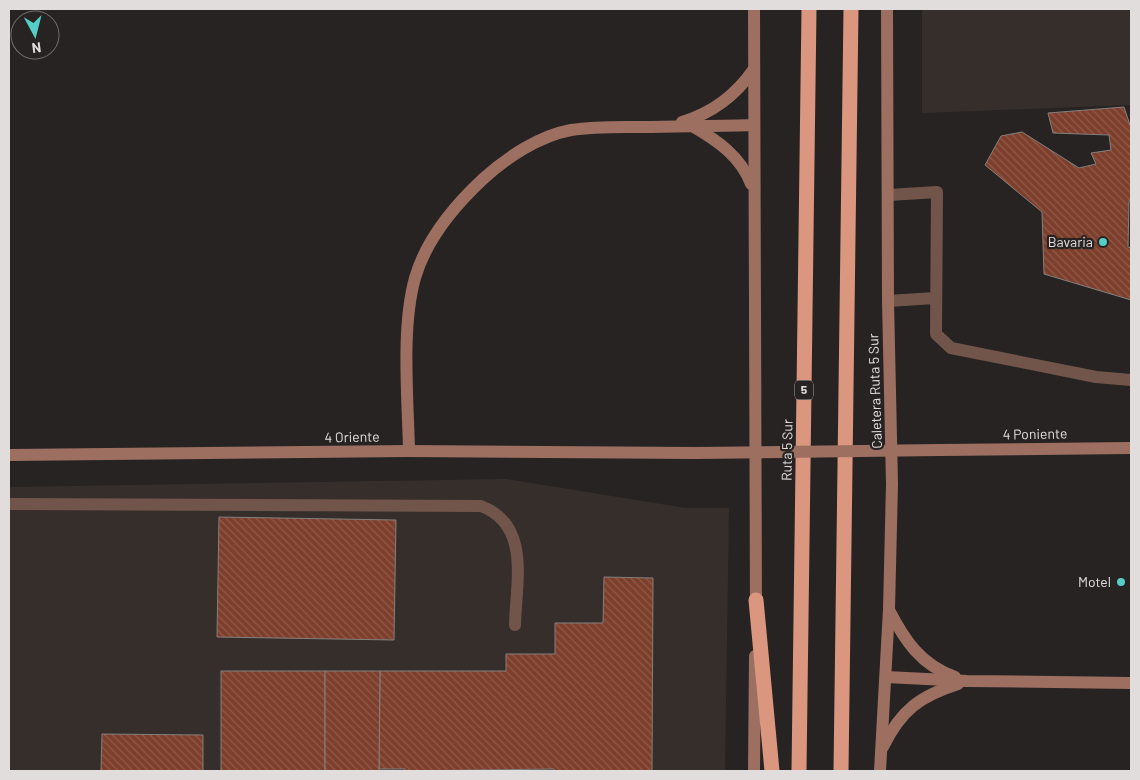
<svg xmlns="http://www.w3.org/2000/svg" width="1140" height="780" font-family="Barlow,sans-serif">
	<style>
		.built { fill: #362e2b }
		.building { fill: url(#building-back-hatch); stroke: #84807f }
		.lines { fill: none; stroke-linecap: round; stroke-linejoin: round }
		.service { stroke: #71554b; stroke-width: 12 }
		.secondary { stroke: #9c6f60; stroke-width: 12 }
		.motorway { stroke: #db967f; stroke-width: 15 }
		.secondary-bridge { stroke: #9c6f60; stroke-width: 12 }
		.poi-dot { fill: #55cec5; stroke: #272322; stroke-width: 2 }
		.labels { text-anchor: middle; stroke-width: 4.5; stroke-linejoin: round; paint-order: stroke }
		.shield { fill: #272322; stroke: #a8a5a4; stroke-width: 1 }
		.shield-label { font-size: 12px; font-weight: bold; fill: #e0dddc }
		.poi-label { font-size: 14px; fill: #e0dddc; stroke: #272322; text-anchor: end }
		.street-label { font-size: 14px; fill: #e0dddc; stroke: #272322 }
	</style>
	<defs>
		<pattern id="building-back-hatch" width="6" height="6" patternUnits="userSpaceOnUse" patternTransform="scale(1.25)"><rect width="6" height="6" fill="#7d3f2b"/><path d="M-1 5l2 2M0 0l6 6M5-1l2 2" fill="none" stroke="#8f5a49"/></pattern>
	</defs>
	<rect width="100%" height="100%" fill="#272322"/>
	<g class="built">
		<path d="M922,9H1131V105L922,113Z"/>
		<path d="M507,479L686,508H729L725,771H9V487Z"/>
	</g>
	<g class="building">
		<path d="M1124,107L1131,128V200L1129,201L1128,247L1131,248V300L1044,274L1042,212L985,165L1001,136L1022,132L1079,168L1096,164L1091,153L1111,150L1109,135L1053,133L1048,113Z"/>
		<path d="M219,517L396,520L394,640L217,637Z"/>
		<path d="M604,577L653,578L652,771H554V769L405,771V769H379L380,671H506V654H555V623H603Z"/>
		<rect x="221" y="671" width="104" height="100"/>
		<path d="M325,671H380L379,771H325Z"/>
		<path d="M102,734L203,735V771H101Z"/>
	</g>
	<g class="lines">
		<g class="service">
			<path d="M889,195L937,192L936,334L951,348L1096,377L1131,380"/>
			<path d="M888,301L935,298"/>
			<path d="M9,504L481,506C531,525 516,582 515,625"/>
		</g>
		<g class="secondary">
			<path d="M754,9L756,609"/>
			<path d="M682,122C713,113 736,95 754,69"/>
			<path d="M694,127C718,141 741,157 751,184"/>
			<path d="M940,450L1131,448"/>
			<path d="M409,451C408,399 401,328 415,278C426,240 454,206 483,179C507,157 539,136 571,130C596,126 622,127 647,127C682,126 718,126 753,125"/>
			<path d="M9,455L409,451L695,453"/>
			<path d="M889,610C905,641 921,665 955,677"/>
			<path d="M886,677L967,681L1131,683"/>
			<path d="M883,747C901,710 920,696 958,684"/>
			<path d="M754,771L755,656"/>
			<path d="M880,771L889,609L892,484L888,301L887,9"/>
		</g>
		<g class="motorway">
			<path d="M756,600L772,771"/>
			<path d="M799,771L809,9"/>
			<path d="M841,771L851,9"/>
		</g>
		<path class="secondary-bridge" d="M695,453L940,450"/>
	</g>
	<g class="poi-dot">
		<circle cx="1103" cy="242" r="5"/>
		<circle cx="1121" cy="582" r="5"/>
	</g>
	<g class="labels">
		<rect class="shield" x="795" y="380.5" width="18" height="19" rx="4"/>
		<g class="shield-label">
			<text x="804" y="394">5</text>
		</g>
		<g class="poi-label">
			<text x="1093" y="247">Bavaria</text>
			<text x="1111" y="587">Motel</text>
		</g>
		<g class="street-label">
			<text transform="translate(875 391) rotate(-92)" y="5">Caletera Ruta 5 Sur</text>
			<text transform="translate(1035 434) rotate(-1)" y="5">4 Poniente</text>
			<text transform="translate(352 437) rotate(-1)" y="5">4 Oriente</text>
			<text transform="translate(787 450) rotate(-89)" y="5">Ruta 5 Sur</text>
		</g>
	</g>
	<rect width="1140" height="780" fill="none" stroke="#e0dddc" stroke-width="20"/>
	<g transform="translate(35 35) rotate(173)"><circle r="24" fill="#272322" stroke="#716d6c"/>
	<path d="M0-4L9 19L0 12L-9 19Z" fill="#55cec5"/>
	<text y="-8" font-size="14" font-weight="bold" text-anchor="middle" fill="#e0dddc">N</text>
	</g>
</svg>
